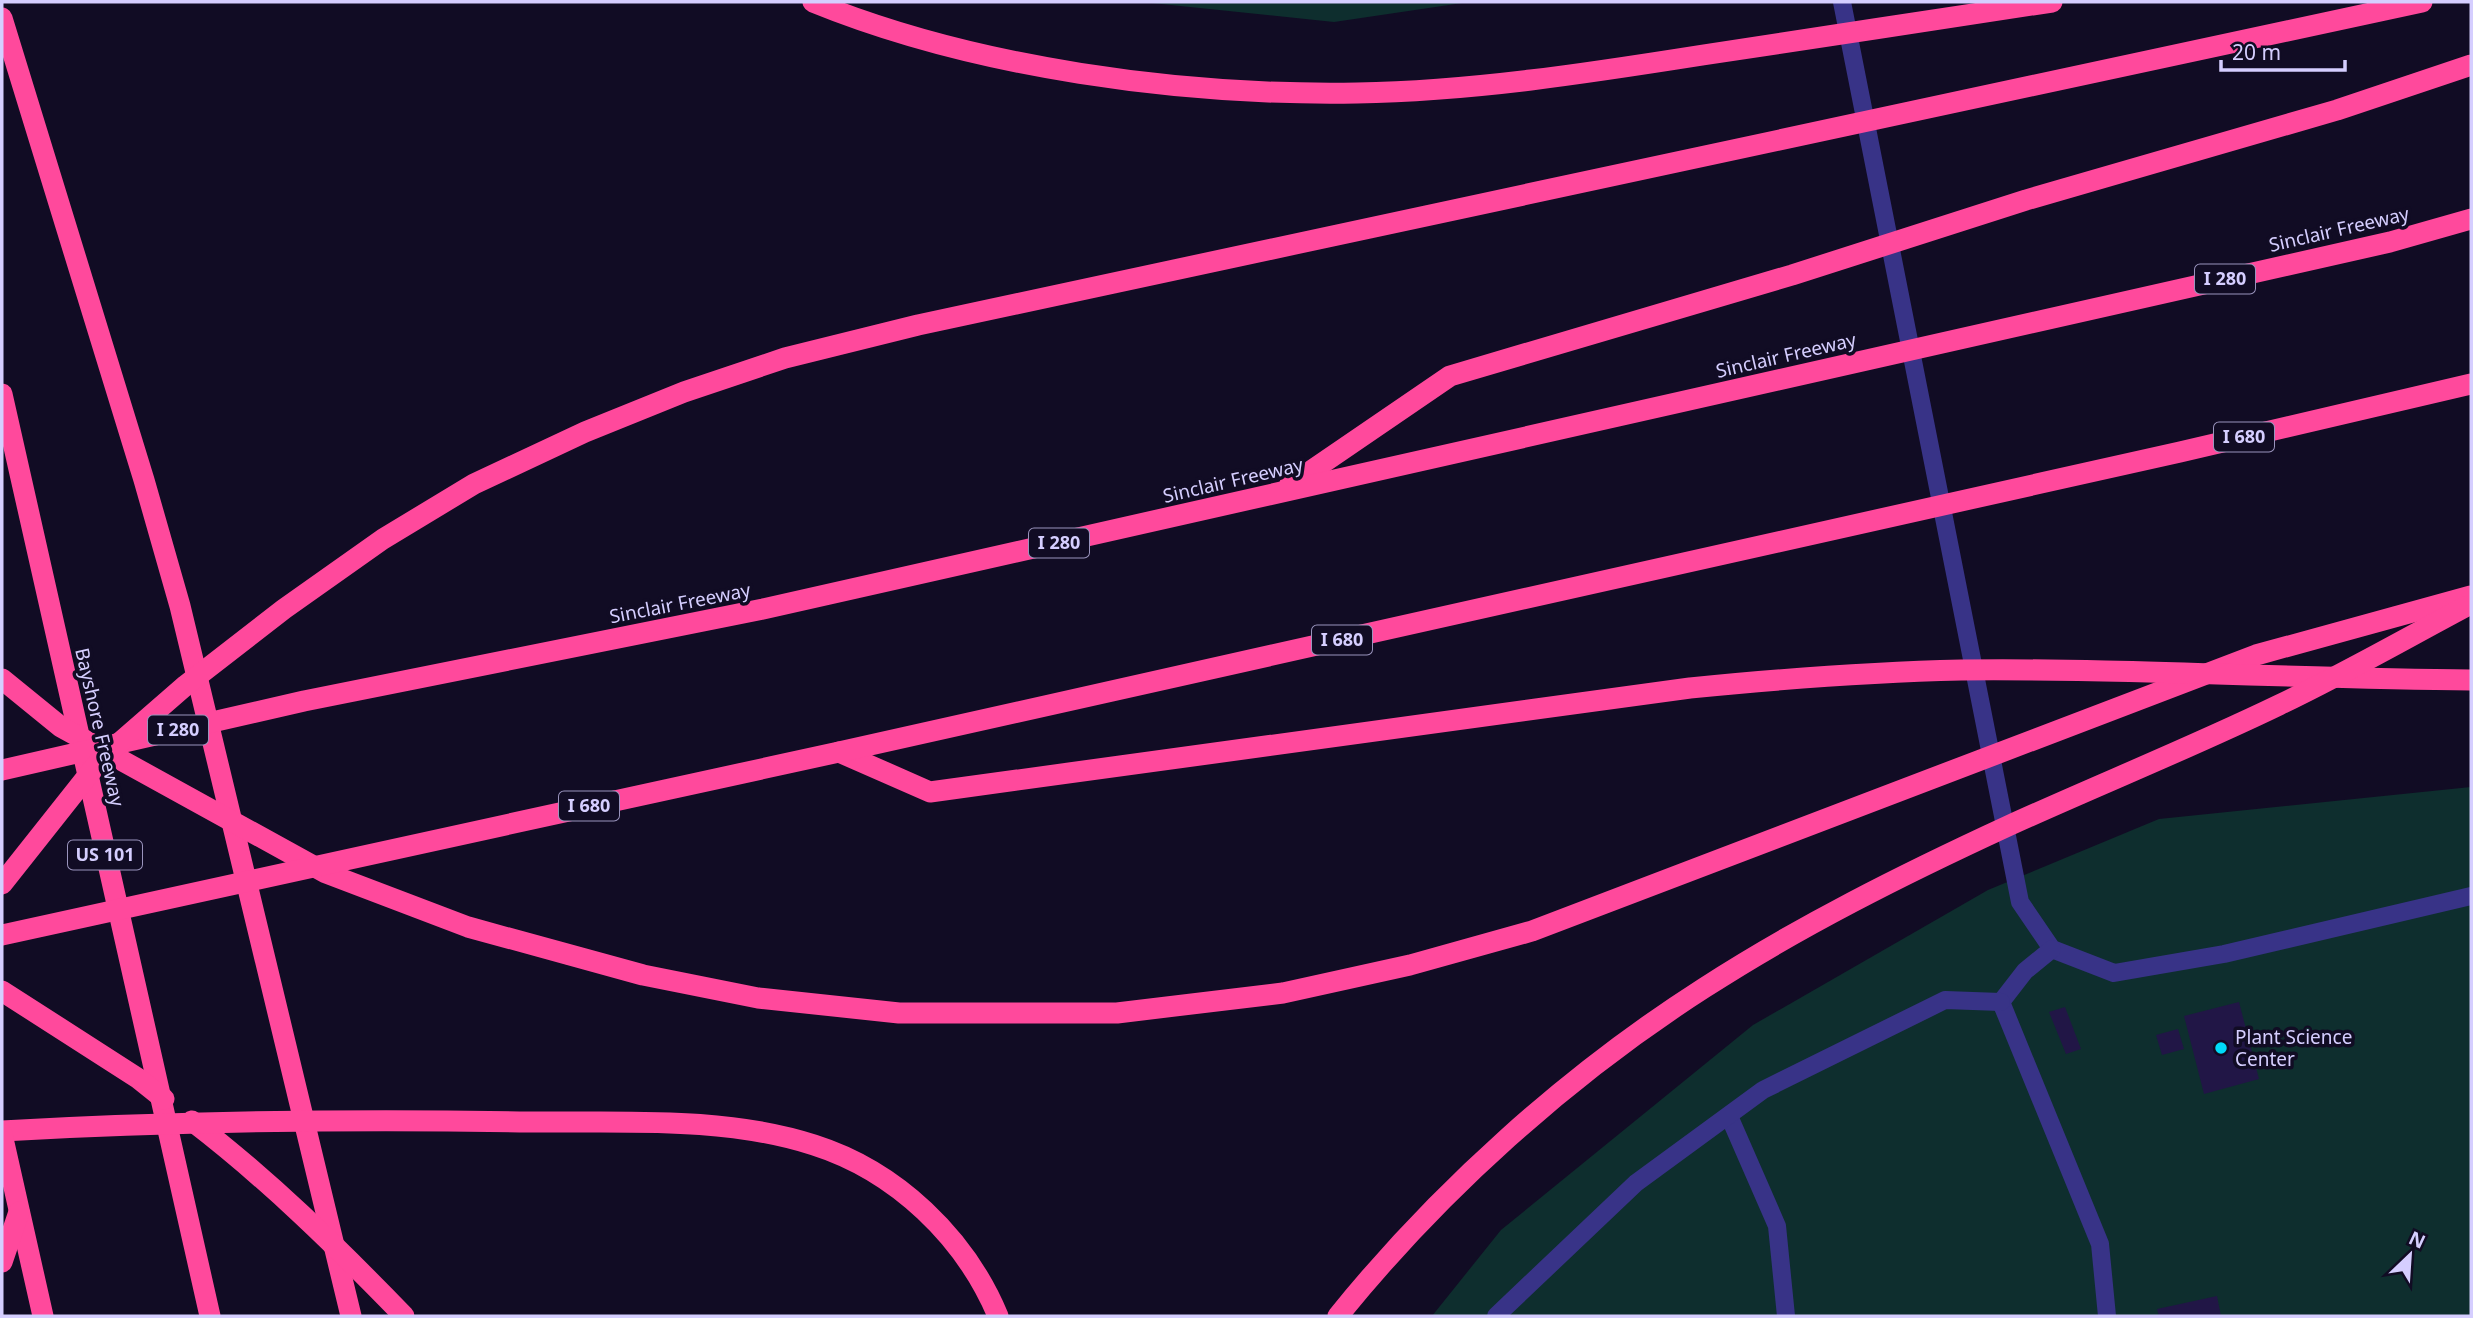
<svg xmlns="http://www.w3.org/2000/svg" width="2473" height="1318" font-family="'Noto Sans',sans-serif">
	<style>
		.green { fill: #0e2e2e }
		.building { fill: #211646 }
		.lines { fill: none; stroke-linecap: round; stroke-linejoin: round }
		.minor { stroke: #383387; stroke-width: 18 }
		.highway { stroke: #ff499c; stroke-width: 21 }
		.poi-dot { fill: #00dbf9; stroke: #110c24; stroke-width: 2.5 }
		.labels { text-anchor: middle; stroke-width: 7; stroke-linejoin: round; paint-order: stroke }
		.shield { fill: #110c24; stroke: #9a94bd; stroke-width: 2 }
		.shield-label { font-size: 18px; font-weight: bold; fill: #d5ceff }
		.street-label { font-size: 19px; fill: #d5ceff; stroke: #110c24 }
		.poi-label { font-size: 19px; fill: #d5ceff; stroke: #110c24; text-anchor: start }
	</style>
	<rect width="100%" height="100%" fill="#110c24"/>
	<g class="green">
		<path d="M1142,2H1469L1334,22Z"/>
		<path d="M2471,787V1316H1432L1501,1230L1753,1025L1988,890L2159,819Z"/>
	</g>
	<g class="building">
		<path d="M2239,1002L2259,1079L2204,1094L2184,1016Z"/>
		<path d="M2065,1007L2081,1049L2066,1054L2049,1012Z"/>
		<path d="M2178,1029L2184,1049L2162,1055L2156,1035Z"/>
		<path d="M2217,1296L2221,1316H2159L2157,1309Z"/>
	</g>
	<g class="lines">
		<g class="minor">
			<path d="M1842,2L2020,902L2052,949L2114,973L2224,954L2471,896"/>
			<path d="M2052,949L2025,971L2001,1002L2100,1244L2107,1316"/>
			<path d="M1729,1116L1777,1226L1786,1316"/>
			<path d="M1496,1316L1636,1183L1763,1090L1945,1000L2001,1002"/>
		</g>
		<g class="highway">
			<path d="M813,2C975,68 1182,96 1357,93C1473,91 1589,73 1703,55C1819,37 1936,20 2052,2"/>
			<path d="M2,18L144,480L180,606L351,1316"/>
			<path d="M2,394L210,1316"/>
			<path d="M1289,486L1450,376L1792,275L2026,200L2337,110L2471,65"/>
			<path d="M2,679L61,727L326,873L468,927L643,975L758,998L899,1013H1117L1283,993L1410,965L1532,931L2256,655L2471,596"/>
			<path d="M839,752L930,792L1690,688C1781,679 1870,672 1961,670C2131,668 2301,679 2471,680"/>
			<path d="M2,770L304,701L763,609L2390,242L2471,219"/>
			<path d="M2,884L101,759L186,685L284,609L383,539L474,484L585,432L684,392L785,358L918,325L2422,2"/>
			<path d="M2,935L839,752L2180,452L2471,384"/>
			<path d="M2,991L139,1079L164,1099"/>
			<path d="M192,1121C269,1180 337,1247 404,1316"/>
			<path d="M2,1131C178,1121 354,1119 531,1122C625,1123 724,1116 814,1145C896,1171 965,1237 998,1316"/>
			<path d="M2,1134L43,1316"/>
			<path d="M2,1262L19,1212"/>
			<path d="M1338,1316C1439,1191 1568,1075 1704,988C1800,926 1904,874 2008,826C2098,785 2190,748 2279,705C2342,675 2403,640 2465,607"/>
		</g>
	</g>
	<circle class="poi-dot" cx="2221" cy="1048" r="7"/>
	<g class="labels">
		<g class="shield">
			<rect x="2195" y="264.5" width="60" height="29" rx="5"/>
			<rect x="2214" y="422.5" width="60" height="29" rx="5"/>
			<rect x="1029" y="528.5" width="60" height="29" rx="5"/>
			<rect x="1312" y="625.5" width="60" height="29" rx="5"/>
			<rect x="148" y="715.5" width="60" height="29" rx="5"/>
			<rect x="559" y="791.5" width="60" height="29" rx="5"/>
			<rect x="68" y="840.5" width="74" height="29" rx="5"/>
		</g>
		<g class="shield-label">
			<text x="2225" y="285">I 280</text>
			<text x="2244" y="443">I 680</text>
			<text x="1059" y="549">I 280</text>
			<text x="1342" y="646">I 680</text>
			<text x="178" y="736">I 280</text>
			<text x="589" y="812">I 680</text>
			<text x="105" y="861">US 101</text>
		</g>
		<g class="street-label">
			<text transform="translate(2339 229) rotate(-13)" y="7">Sinclair Freeway</text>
			<text transform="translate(1786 355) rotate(-13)" y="7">Sinclair Freeway</text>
			<text transform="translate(1233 480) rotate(-13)" y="7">Sinclair Freeway</text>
			<text transform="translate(680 603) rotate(-11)" y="7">Sinclair Freeway</text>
			<text transform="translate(100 727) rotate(77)" y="7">Bayshore Freeway</text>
		</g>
		<g class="poi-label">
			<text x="2235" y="1044">Plant Science<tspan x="2235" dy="22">Center</tspan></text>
		</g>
	</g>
	<rect width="2473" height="1318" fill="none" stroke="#d5ceff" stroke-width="7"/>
	<g transform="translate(2410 1255) rotate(25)" stroke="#110c24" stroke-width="5" paint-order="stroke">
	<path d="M0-5L12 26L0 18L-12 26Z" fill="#d5ceff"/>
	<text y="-10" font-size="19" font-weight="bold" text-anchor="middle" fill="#d5ceff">N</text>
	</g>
	<path d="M2221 60v10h124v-10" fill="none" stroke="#d5ceff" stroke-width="3.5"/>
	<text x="2232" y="60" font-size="21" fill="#d5ceff" stroke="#110c24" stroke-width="5" paint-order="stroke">20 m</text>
</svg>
